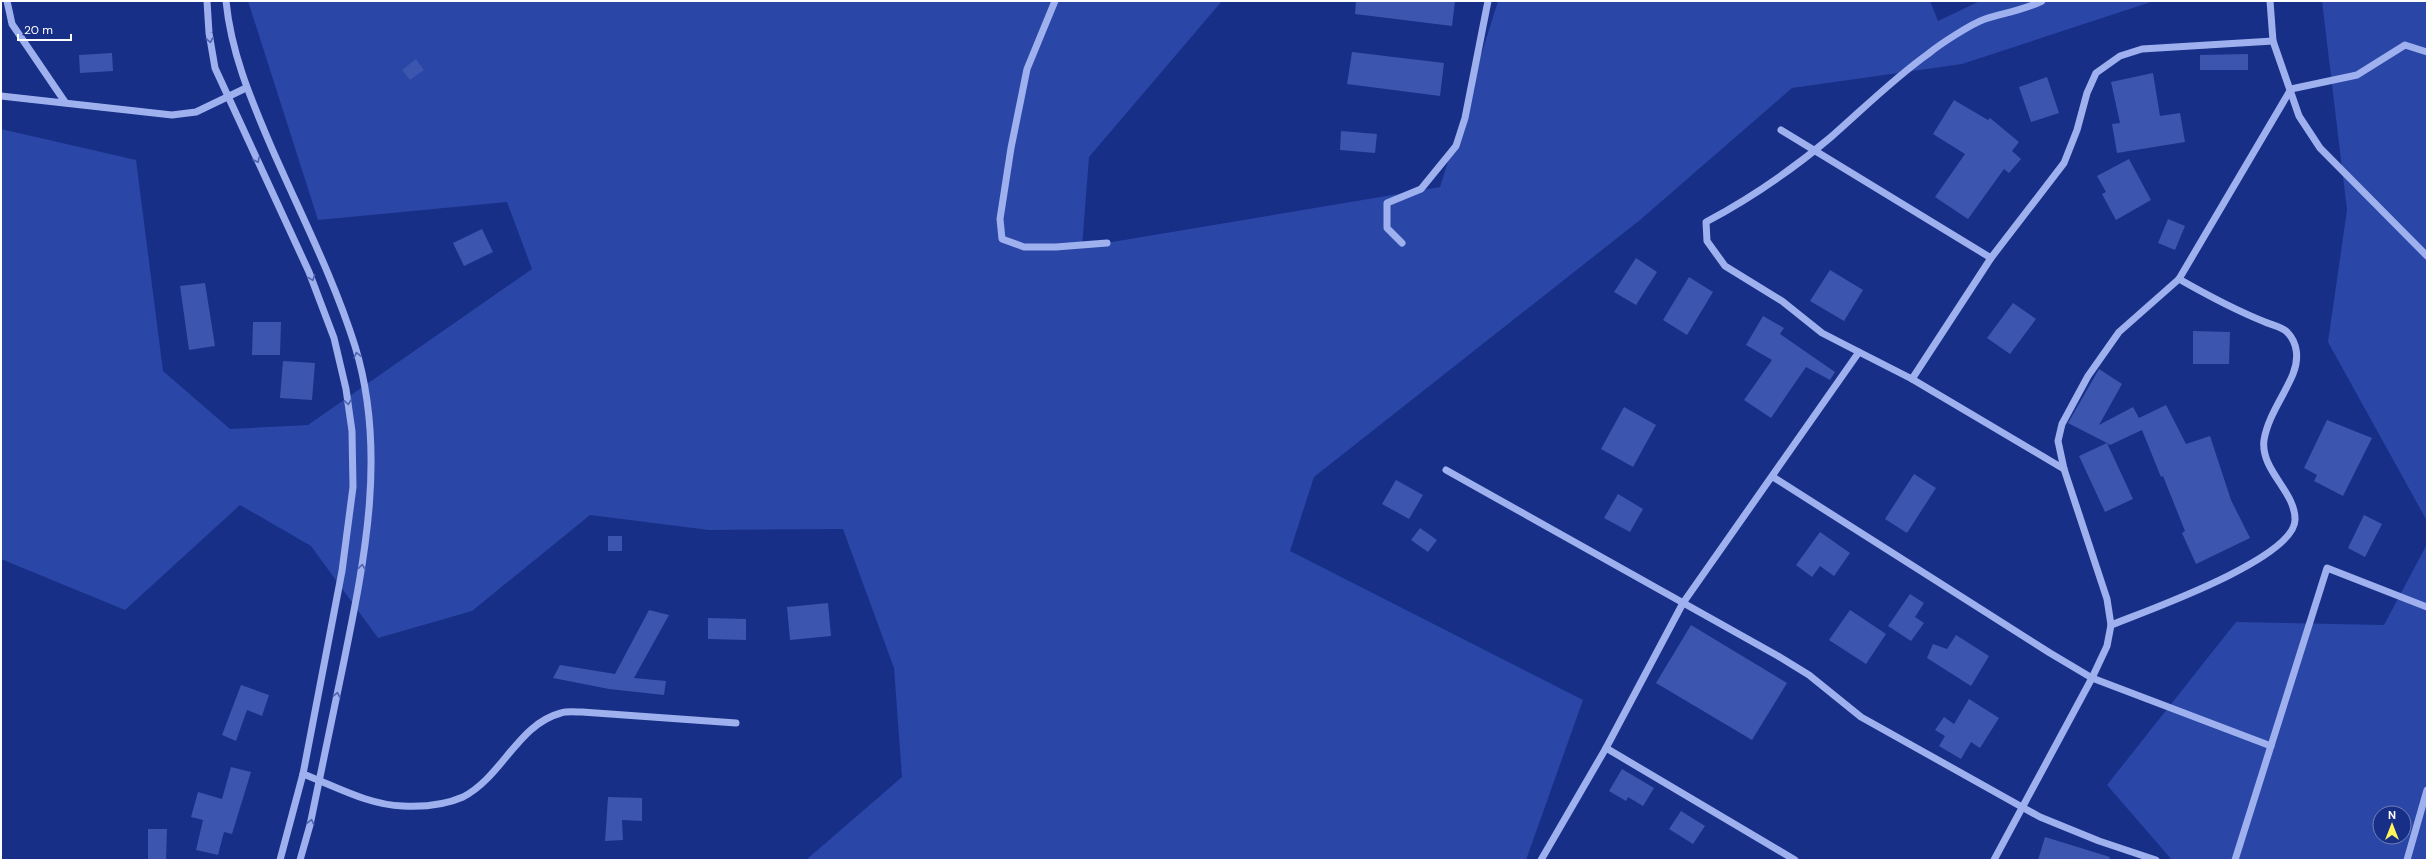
<svg xmlns="http://www.w3.org/2000/svg" width="2428" height="861" font-family="'DM Sans',sans-serif">
	<style>
		.green { fill: #2a46a6; fill-rule: evenodd }
		.building { fill: #3c55af }
		.lines { fill: none; stroke-linecap: round; stroke-linejoin: round }
		.minor { stroke: #9eb0ed; stroke-width: 7 }
		.oneway { stroke: #4d63b0 }
	</style>
	<rect width="100%" height="100%" fill="#172f87"/>
	<g class="green">
		<path d="M248,1H1222L1089,157L1082,247L1440,187L1498,1H1930L1938,21L1980,1H2154L1962,64L1792,88L1640,220L1314,477L1290,551L1583,700L1526,860H806L902,777L894,668L843,529L709,530L590,515L472,611L378,638L311,546L240,505L125,610L1,559V129L136,160L163,371L230,429L308,425L532,269L507,202L318,220Z"/>
		<path d="M2322,1H2427V521L2328,342L2347,210Z"/>
		<path d="M2427,544V860H2172L2107,785L2236,622L2384,625ZM2380,813H2404V837H2380Z"/>
	</g>
	<g class="building">
		<path d="M1356,1H1455L1452,26L1355,14Z"/>
		<path d="M1352,52L1444,63L1440,96L1347,84Z"/>
		<path d="M112,53L113,71L80,73L79,55Z"/>
		<path d="M2248,54V70H2200V55Z"/>
		<path d="M416,59L424,70L410,80L402,70Z"/>
		<path d="M2153,73L2160,116L2180,113L2185,142L2117,153L2112,124L2120,123L2111,82Z"/>
		<path d="M2047,77L2059,113L2031,122L2019,87Z"/>
		<path d="M1954,100L1988,120L1990,118L2019,142L2012,151L2021,159L2009,173L2004,169L1968,219L1935,197L1965,154L1933,134Z"/>
		<path d="M1341,131L1377,134L1375,153L1340,150Z"/>
		<path d="M2129,159L2151,200L2116,220L2102,194L2106,192L2097,176Z"/>
		<path d="M2168,219L2185,226L2175,250L2158,243Z"/>
		<path d="M482,229L493,252L464,266L453,243Z"/>
		<path d="M1636,258L1657,272L1636,305L1614,292Z"/>
		<path d="M1830,270L1863,290L1844,321L1810,301Z"/>
		<path d="M1689,277L1713,292L1687,335L1663,320Z"/>
		<path d="M205,283L215,346L189,350L180,286Z"/>
		<path d="M2013,303L2036,319L2010,354L1987,338Z"/>
		<path d="M1763,316L1784,328L1780,334L1835,372L1830,380L1806,367L1771,418L1744,400L1772,360L1746,345Z"/>
		<path d="M253,322H281L280,355H252Z"/>
		<path d="M2193,331L2230,332L2229,364H2193Z"/>
		<path d="M283,361L315,363L312,400L280,398Z"/>
		<path d="M2099,369L2122,384L2099,425L2133,407L2139,418L2166,405L2186,444L2210,436L2231,500L2250,538L2196,564L2182,533L2185,531L2163,476L2161,477L2142,430L2110,445L2107,443L2133,499L2105,512L2079,456L2107,443L2068,423Z"/>
		<path d="M1624,407L1656,425L1633,467L1601,449Z"/>
		<path d="M2327,420L2372,438L2343,496L2314,481L2317,475L2304,468Z"/>
		<path d="M1914,474L1936,488L1907,533L1885,519Z"/>
		<path d="M1396,480L1423,495L1409,519L1382,504Z"/>
		<path d="M1618,494L1643,509L1630,532L1604,518Z"/>
		<path d="M2364,515L2382,524L2365,557L2348,548Z"/>
		<path d="M1420,528L1437,540L1428,552L1411,540Z"/>
		<path d="M1820,532L1850,553L1834,576L1820,566L1812,577L1796,565Z"/>
		<rect x="608" y="536" width="14" height="15"/>
		<path d="M1910,594L1924,603L1915,617L1924,623L1911,641L1888,626Z"/>
		<path d="M828,603L831,636L790,640L787,607Z"/>
		<path d="M649,610L669,615L634,678L666,681L664,695L609,689L553,678L560,665L615,674Z"/>
		<path d="M1850,610L1886,634L1866,664L1829,640Z"/>
		<path d="M708,618L746,619V640L708,639Z"/>
		<path d="M1691,625L1787,683L1752,740L1656,683Z"/>
		<path d="M1956,635L1989,656L1971,686L1927,658L1933,644L1947,649Z"/>
		<path d="M241,685L269,695L262,716L247,710L236,741L222,735Z"/>
		<path d="M1969,699L1999,718L1980,748L1971,742L1961,759L1939,746L1945,736L1935,730L1944,717L1954,724Z"/>
		<path d="M231,767L251,772L232,834L224,832L218,855L196,850L203,820L191,817L198,792L222,799Z"/>
		<path d="M1622,769L1654,788L1643,806L1628,797L1626,801L1609,791Z"/>
		<path d="M608,797L642,798V821L622,820L623,840L605,841Z"/>
		<path d="M1681,811L1705,826L1693,844L1669,829Z"/>
		<path d="M148,829H167L166,860H148Z"/>
		<path d="M2045,837L2110,857L2109,860H2038Z"/>
	</g>
	<g class="lines">
		<g class="minor">
			<path d="M7,1L12,24L65,102"/>
			<path d="M207,1L209,33L215,68L309,272L334,338L346,389L352,431L353,487L342,571L303,774L280,860"/>
			<path d="M226,1C231,52 250,97 270,144C299,211 333,276 355,346C387,450 365,558 344,661C333,716 321,770 310,825L300,860"/>
			<path d="M1055,1L1027,69L1011,148L1000,219L1002,239L1024,247H1056L1107,243"/>
			<path d="M2270,1L2273,41L2299,116L2320,148L2427,256"/>
			<path d="M1,96L172,115L196,112L246,88"/>
			<path d="M1781,130L1991,258"/>
			<path d="M1402,243L1387,228V203L1421,189L1456,146L1465,118L1488,1"/>
			<path d="M1859,352L1822,333L1782,301L1725,266L1707,241L1706,222C1751,198 1792,170 1831,137C1863,109 1893,79 1928,54C1940,44 1971,24 1985,19C2004,13 2024,10 2042,1"/>
			<path d="M1912,379L2064,469"/>
			<path d="M1446,470L1778,656L1809,675L1861,717L2040,817L2099,841L2156,860"/>
			<path d="M1773,477L2050,653L2092,678L2271,746"/>
			<path d="M2111,625C2146,611 2294,559 2295,520C2296,492 2260,470 2264,440C2268,416 2284,396 2293,374C2299,359 2298,343 2287,332C2283,327 2272,325 2265,322C2235,310 2207,295 2179,279"/>
			<path d="M1606,748L1795,860"/>
			<path d="M303,774C335,786 368,805 403,806C423,807 445,805 463,797C502,777 518,724 561,713C567,711 576,712 582,712L736,723"/>
			<path d="M1541,860L1606,748L1683,603L1859,352L1912,379L1991,258L2064,163L2077,130L2087,93L2096,73L2120,56L2142,49L2273,41"/>
			<path d="M1994,860L2092,678L2107,646L2111,625L2107,599L2064,469L2058,441L2062,424L2088,376L2119,332L2179,279L2291,89L2357,75L2405,45L2427,52"/>
			<path d="M2235,860L2327,568L2427,607"/>
			<path d="M2407,860L2427,790"/>
		</g>
	</g>
	<defs><path id="oneway-chevron" d="M-2-3.5L2.5 0L-2 3.5" fill="none" stroke-width="1.6" stroke-linecap="round" stroke-linejoin="round"/></defs>
	<g class="oneway">
		<use href="#oneway-chevron" transform="translate(210 40) rotate(81)"/>
		<use href="#oneway-chevron" transform="translate(257 160) rotate(65)"/>
		<use href="#oneway-chevron" transform="translate(312 278) rotate(69)"/>
		<use href="#oneway-chevron" transform="translate(357 355) rotate(-104)"/>
		<use href="#oneway-chevron" transform="translate(348 402) rotate(82)"/>
		<use href="#oneway-chevron" transform="translate(362 567) rotate(-82)"/>
		<use href="#oneway-chevron" transform="translate(337 695) rotate(-78)"/>
		<use href="#oneway-chevron" transform="translate(311 822) rotate(-77)"/>
	</g>
	<rect width="2428" height="861" fill="none" stroke="#ffffff" stroke-width="4"/>
	<g transform="translate(2392 825)"><circle r="19" fill="#172f87" stroke="#7482b7"/>
	<path d="M0-3L7 15L0 10L-7 15Z" fill="#fff45b"/>
	<text y="-6" font-size="11" font-weight="bold" text-anchor="middle" fill="#ffffff">N</text>
	</g>
	<path d="M18 34v6h53v-6" fill="none" stroke="#ffffff" stroke-width="2"/>
	<text x="24" y="34" font-size="12" fill="#ffffff" stroke="#172f87" stroke-width="3" paint-order="stroke">20 m</text>
</svg>
